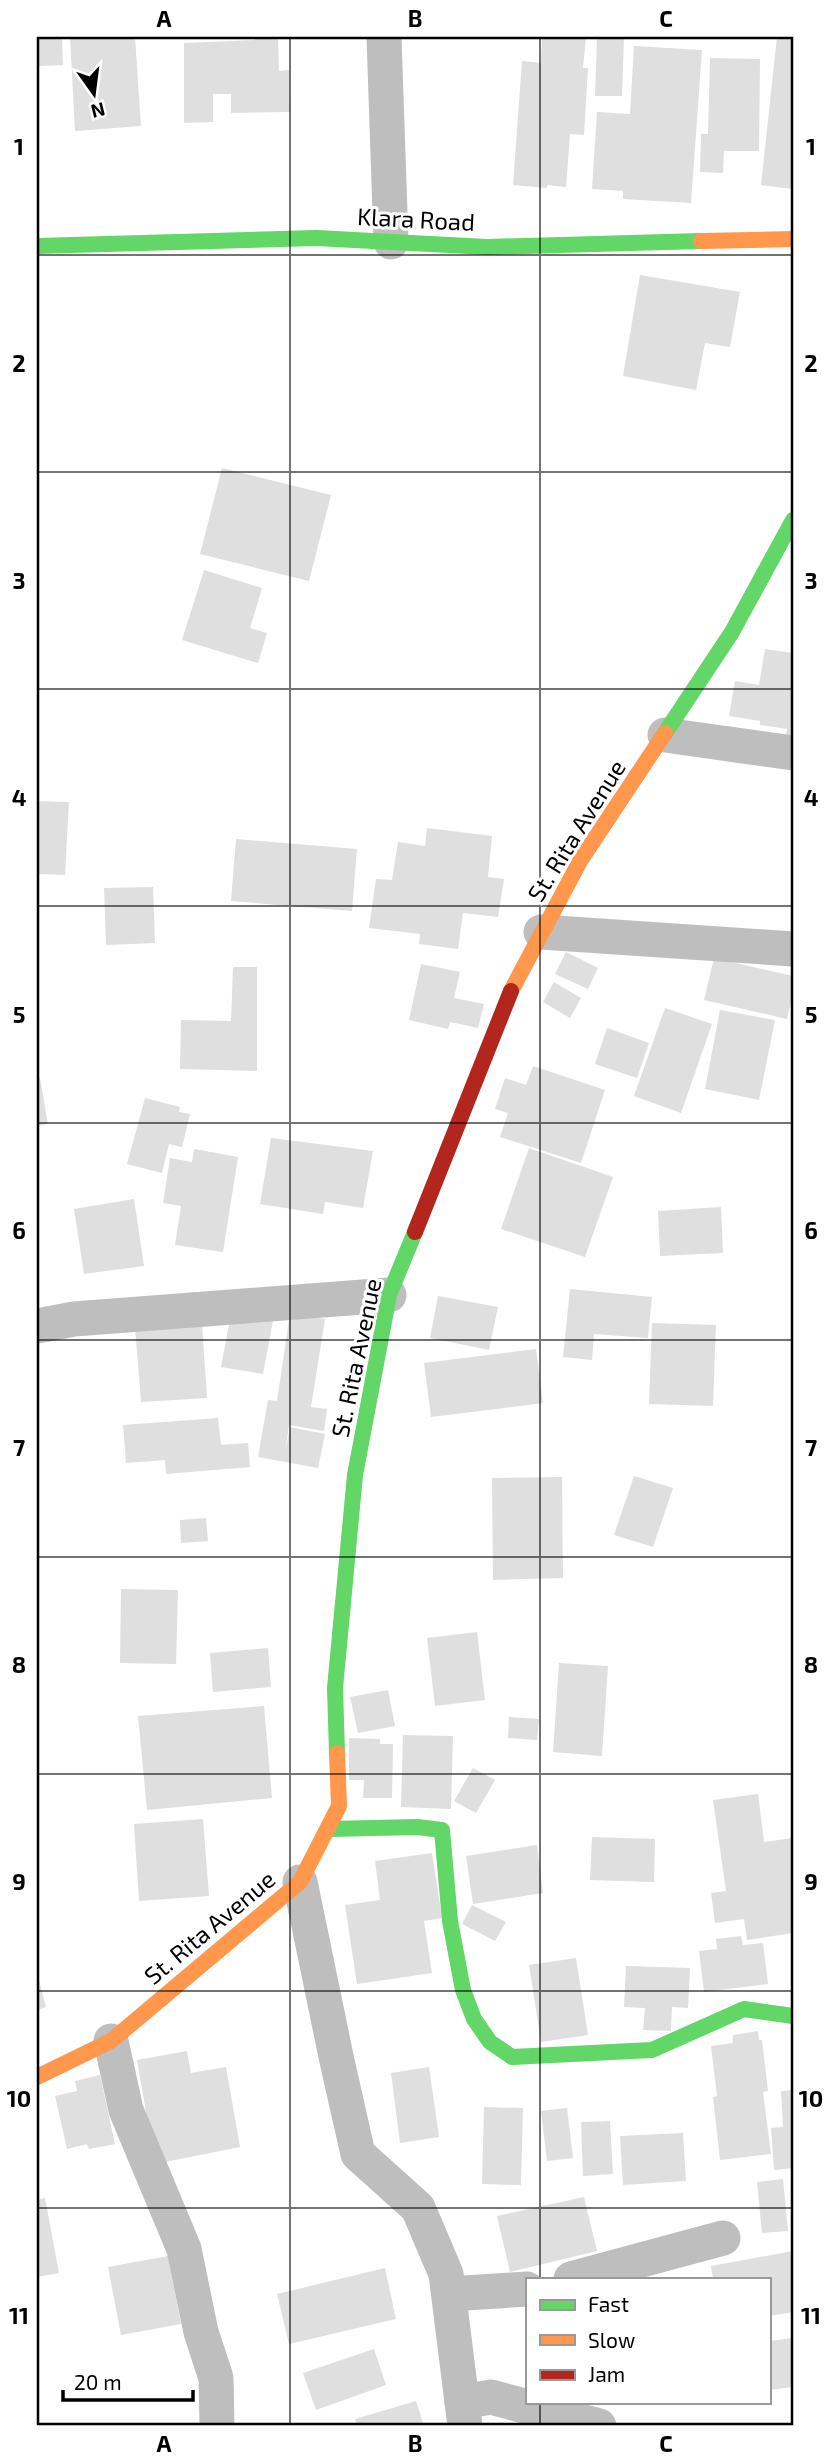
<svg xmlns="http://www.w3.org/2000/svg" width="830" height="2463" font-family="'Exo 2',sans-serif">
	<style>
		.building { fill: #dfdfdf }
		.lines { fill: none; stroke-linecap: round; stroke-linejoin: round }
		.street { stroke: #bebebe; stroke-width: 35 }
		.fast { stroke: #63d668; stroke-width: 16 }
		.slow { stroke: #ff974d; stroke-width: 16 }
		.jam { stroke: #b3261e; stroke-width: 16 }
		.grid { fill: none; stroke: #000; stroke-width: 2; stroke-opacity: 0.55 }
		.labels { text-anchor: middle; stroke-width: 6; stroke-linejoin: round; paint-order: stroke }
		.street-label { font-size: 24px; fill: #000; stroke: #fff }
		.neatline { fill: none; stroke: #000; stroke-width: 2.5 }
		.grid-label { font-size: 23px; text-anchor: middle; font-weight: bold; fill: #000 }
	</style>
	<rect width="100%" height="100%" fill="#fff"/>
	<g class="building">
		<path d="M38,37H62L63,65L39,66Z"/>
		<path d="M70,37H135L141,126L75,131Z"/>
		<path d="M255,37H278L279,71L289,70L290,112L231,113V94H213V122L184,123V43L255,40Z"/>
		<path d="M542,37H586L583,68H588L584,135L570,134L566,187L547,185V188L513,185L522,61L541,63Z"/>
		<path d="M597,37H624L622,96H595Z"/>
		<path d="M777,37L793,38V189L761,185Z"/>
		<path d="M634,46L702,50L691,203L623,199V191L592,189L597,112L630,114Z"/>
		<path d="M710,58L760,59L759,151H724L723,173L700,172L701,134H708Z"/>
		<path d="M640,275L740,292L730,347L705,343L696,390L623,376Z"/>
		<path d="M222,468L331,495L309,581L200,554Z"/>
		<path d="M204,570L262,588L250,628L267,633L258,663L182,640Z"/>
		<path d="M765,649L793,653V739L785,738L787,729L760,725V721L729,716L735,681L759,685Z"/>
		<path d="M37,801L69,802L65,875L37,874Z"/>
		<path d="M427,828L492,836L488,877L504,879L498,917L463,913L458,949L419,944L420,934L369,928L376,879L392,880L398,842L425,846Z"/>
		<path d="M236,839L357,849L352,911L231,901Z"/>
		<path d="M153,887L155,943L106,945L104,888Z"/>
		<path d="M566,952L598,968L588,989L555,974Z"/>
		<path d="M714,958L793,976V993L787,1019L704,1000Z"/>
		<path d="M421,964L460,972L454,998L484,1004L478,1028L450,1022L448,1029L409,1020Z"/>
		<path d="M233,967H257V1071L180,1069L181,1020L231,1021Z"/>
		<path d="M554,982L581,998L570,1018L543,1002Z"/>
		<path d="M665,1008L712,1024L681,1113L634,1096Z"/>
		<path d="M720,1010L775,1020L759,1100L705,1089Z"/>
		<path d="M607,1028L649,1043L637,1078L595,1064Z"/>
		<path d="M533,1066L605,1090L581,1163L500,1137L508,1113L495,1109L505,1078L526,1085Z"/>
		<path d="M37,1078H40L48,1124L37,1126Z"/>
		<path d="M145,1098L180,1107L179,1112L190,1114L182,1147L169,1144L162,1173L127,1164Z"/>
		<path d="M271,1138L373,1151L363,1208L325,1202L323,1214L260,1204Z"/>
		<path d="M529,1148L613,1177L585,1257L501,1229Z"/>
		<path d="M194,1149L238,1157L223,1252L175,1245L181,1206L163,1203L170,1158L192,1162Z"/>
		<path d="M134,1199L144,1266L84,1274L74,1209Z"/>
		<path d="M721,1207L723,1253L660,1256L658,1211Z"/>
		<path d="M570,1289L652,1297L648,1338L594,1334L592,1360L563,1357Z"/>
		<path d="M438,1296L498,1307L489,1350L430,1338Z"/>
		<path d="M232,1308L274,1315L263,1374L221,1367Z"/>
		<path d="M290,1313L325,1319L311,1407L327,1409L324,1431L289,1425L285,1453L290,1427L325,1434L318,1468L258,1457L268,1400L277,1401Z"/>
		<path d="M202,1323L207,1398L141,1402L135,1327Z"/>
		<path d="M652,1323L716,1325L713,1406L649,1404Z"/>
		<path d="M536,1349L543,1403L431,1417L424,1363Z"/>
		<path d="M218,1418L221,1445L248,1443L250,1467L166,1474L165,1460L126,1463L123,1425Z"/>
		<path d="M634,1476L673,1488L653,1547L614,1535Z"/>
		<path d="M562,1477L563,1578L493,1580L492,1478Z"/>
		<path d="M206,1518L208,1541L181,1543L180,1520Z"/>
		<path d="M121,1589L178,1590L176,1664L120,1663Z"/>
		<path d="M477,1632L485,1700L435,1706L427,1638Z"/>
		<path d="M268,1648L271,1687L213,1692L210,1653Z"/>
		<path d="M559,1663L608,1666L602,1756L553,1752Z"/>
		<path d="M388,1690L395,1726L358,1733L350,1697Z"/>
		<path d="M264,1706L272,1798L147,1810L138,1716Z"/>
		<path d="M509,1717L539,1719L537,1740L508,1738Z"/>
		<path d="M403,1735L453,1736L451,1809L401,1807Z"/>
		<path d="M349,1738L380,1739V1744H393L392,1798H363L364,1780H349Z"/>
		<path d="M473,1768L495,1780L476,1813L454,1801Z"/>
		<path d="M758,1794L764,1842L793,1838V1933L747,1940L744,1919L715,1923L711,1893L726,1891L713,1800Z"/>
		<path d="M203,1819L209,1896L139,1901L134,1824Z"/>
		<path d="M592,1837L655,1839L654,1882L590,1880Z"/>
		<path d="M537,1845L543,1893L473,1904L466,1856Z"/>
		<path d="M432,1853L442,1918L424,1921L432,1973L357,1984L345,1905L380,1900L375,1861Z"/>
		<path d="M472,1905L506,1922L495,1941L462,1924Z"/>
		<path d="M741,1936L743,1945L763,1943L768,1984L704,1992L699,1951L717,1949L716,1939Z"/>
		<path d="M576,1958L588,2035L541,2042L529,1965Z"/>
		<path d="M626,1966L690,1968L688,2008L672,2007L671,2031L643,2030L645,2008L624,2007Z"/>
		<path d="M37,1972L46,2007L37,2010Z"/>
		<path d="M758,2031L759,2040H762L768,2091L763,2092L771,2154L720,2160L713,2097L717,2096L711,2046L733,2043V2035Z"/>
		<path d="M187,2051L191,2073L226,2067L240,2147L155,2164L137,2060Z"/>
		<path d="M429,2067L439,2137L400,2143L391,2073Z"/>
		<path d="M100,2075L115,2144L89,2149L87,2144L67,2149L55,2096L77,2091L75,2081Z"/>
		<path d="M793,2090V2168L774,2170L771,2128L783,2127L781,2091Z"/>
		<path d="M484,2107L523,2108L521,2185L482,2184Z"/>
		<path d="M567,2108L573,2158L547,2161L541,2111Z"/>
		<path d="M610,2121L613,2174L583,2176L581,2122Z"/>
		<path d="M683,2133L686,2181L623,2185L620,2136Z"/>
		<path d="M783,2179L788,2231L762,2233L757,2182Z"/>
		<path d="M584,2197L597,2251L510,2272L497,2216Z"/>
		<path d="M45,2198L59,2273L37,2277V2200Z"/>
		<path d="M793,2251V2312L769,2316V2279H713L711,2266Z"/>
		<path d="M168,2256L181,2324L121,2335L108,2267Z"/>
		<path d="M385,2268L396,2319L289,2344L277,2294Z"/>
		<path d="M793,2338V2387L769,2390V2341Z"/>
		<path d="M374,2349L386,2385L316,2410L303,2373Z"/>
		<path d="M416,2401L424,2426H357L355,2419Z"/>
	</g>
	<g class="lines">
		<g class="street">
			<path d="M384,37L391,242"/>
			<path d="M665,735L793,753"/>
			<path d="M541,932L793,949"/>
			<path d="M37,1326L74,1319L389,1295"/>
			<path d="M300,1882L337,2061L358,2154L418,2208L446,2274L465,2426"/>
			<path d="M111,2041L126,2110L184,2249L201,2332L216,2378L217,2426"/>
			<path d="M571,2279L723,2238"/>
			<path d="M449,2294L527,2289"/>
			<path d="M462,2402L491,2397L599,2426"/>
		</g>
		<g class="fast">
			<path d="M37,246L316,238L487,247L701,241"/>
			<path d="M665,733L732,632L793,520"/>
			<path d="M337,1753L335,1688L355,1475L389,1295L415,1232"/>
			<path d="M329,1829L417,1827L442,1830L450,1921L463,1990L474,2019L490,2042L512,2057L652,2050L744,2009L793,2016"/>
		</g>
		<g class="slow">
			<path d="M701,241L793,239"/>
			<path d="M511,991L580,861L665,733"/>
			<path d="M37,2077L111,2041L300,1882L339,1806L337,1753"/>
		</g>
		<path class="jam" d="M415,1232L511,991"/>
	</g>
	<path class="grid" d="M290,37V2426M540,37V2279M37,255H793M37,472H793M37,689H793M37,906H793M37,1123H793M37,1340H793M37,1557H793M37,1774H793M37,1991H793M37,2208H793M540,2402V2426"/>
	<g class="labels">
		<g class="street-label">
			<text transform="translate(416 220) rotate(3)" y="8">Klara Road</text>
			<text transform="translate(577 831) rotate(-58)" y="8">St. Rita Avenue</text>
			<text transform="translate(357 1358) rotate(-78)" y="8">St. Rita Avenue</text>
			<text transform="translate(210 1928) rotate(-40)" y="8">St. Rita Avenue</text>
		</g>
	</g>
	<rect width="830" height="2463" fill="none" stroke="#ffffff" stroke-width="77"/>
	<rect x="526" y="2278" width="245" height="126" fill="#ffffff" stroke="#999999" stroke-width="2"/>
	<rect x="540" y="2300" width="35" height="10" fill="#63d668" stroke="#999999" stroke-width="2"/>
	<text x="588" y="2312" font-size="21" fill="#000000">Fast</text>
	<rect x="540" y="2335" width="35" height="10" fill="#ff974d" stroke="#999999" stroke-width="2"/>
	<text x="588" y="2348" font-size="21" fill="#000000">Slow</text>
	<rect x="540" y="2370" width="35" height="10" fill="#b3261e" stroke="#999999" stroke-width="2"/>
	<text x="588" y="2382" font-size="21" fill="#000000">Jam</text>
	<g transform="translate(94 94) rotate(166)" stroke="#ffffff" stroke-width="5" paint-order="stroke">
	<path d="M0-5L12 26L0 18L-12 26Z" fill="#000000"/>
	<text y="-10" font-size="19" font-weight="bold" text-anchor="middle" fill="#000000">N</text>
	</g>
	<path d="M63 2390v10h130v-10" fill="none" stroke="#000000" stroke-width="3.5"/>
	<text x="74" y="2390" font-size="21" fill="#000000" stroke="#ffffff" stroke-width="5" paint-order="stroke">20 m</text>
	<rect x="38" y="38" width="754" height="2386" class="neatline"/>
	<g class="grid-label">
		<text x="164" y="27">A</text>
		<text x="415" y="27">B</text>
		<text x="666" y="27">C</text>
		<text x="19" y="155">1</text>
		<text x="811" y="155">1</text>
		<text x="19" y="372">2</text>
		<text x="811" y="372">2</text>
		<text x="19" y="589">3</text>
		<text x="811" y="589">3</text>
		<text x="19" y="806">4</text>
		<text x="811" y="806">4</text>
		<text x="19" y="1023">5</text>
		<text x="811" y="1023">5</text>
		<text x="19" y="1239">6</text>
		<text x="811" y="1239">6</text>
		<text x="19" y="1456">7</text>
		<text x="811" y="1456">7</text>
		<text x="19" y="1673">8</text>
		<text x="811" y="1673">8</text>
		<text x="19" y="1890">9</text>
		<text x="811" y="1890">9</text>
		<text x="19" y="2107">10</text>
		<text x="811" y="2107">10</text>
		<text x="19" y="2324">11</text>
		<text x="811" y="2324">11</text>
		<text x="164" y="2452">A</text>
		<text x="415" y="2452">B</text>
		<text x="666" y="2452">C</text>
	</g>
</svg>
